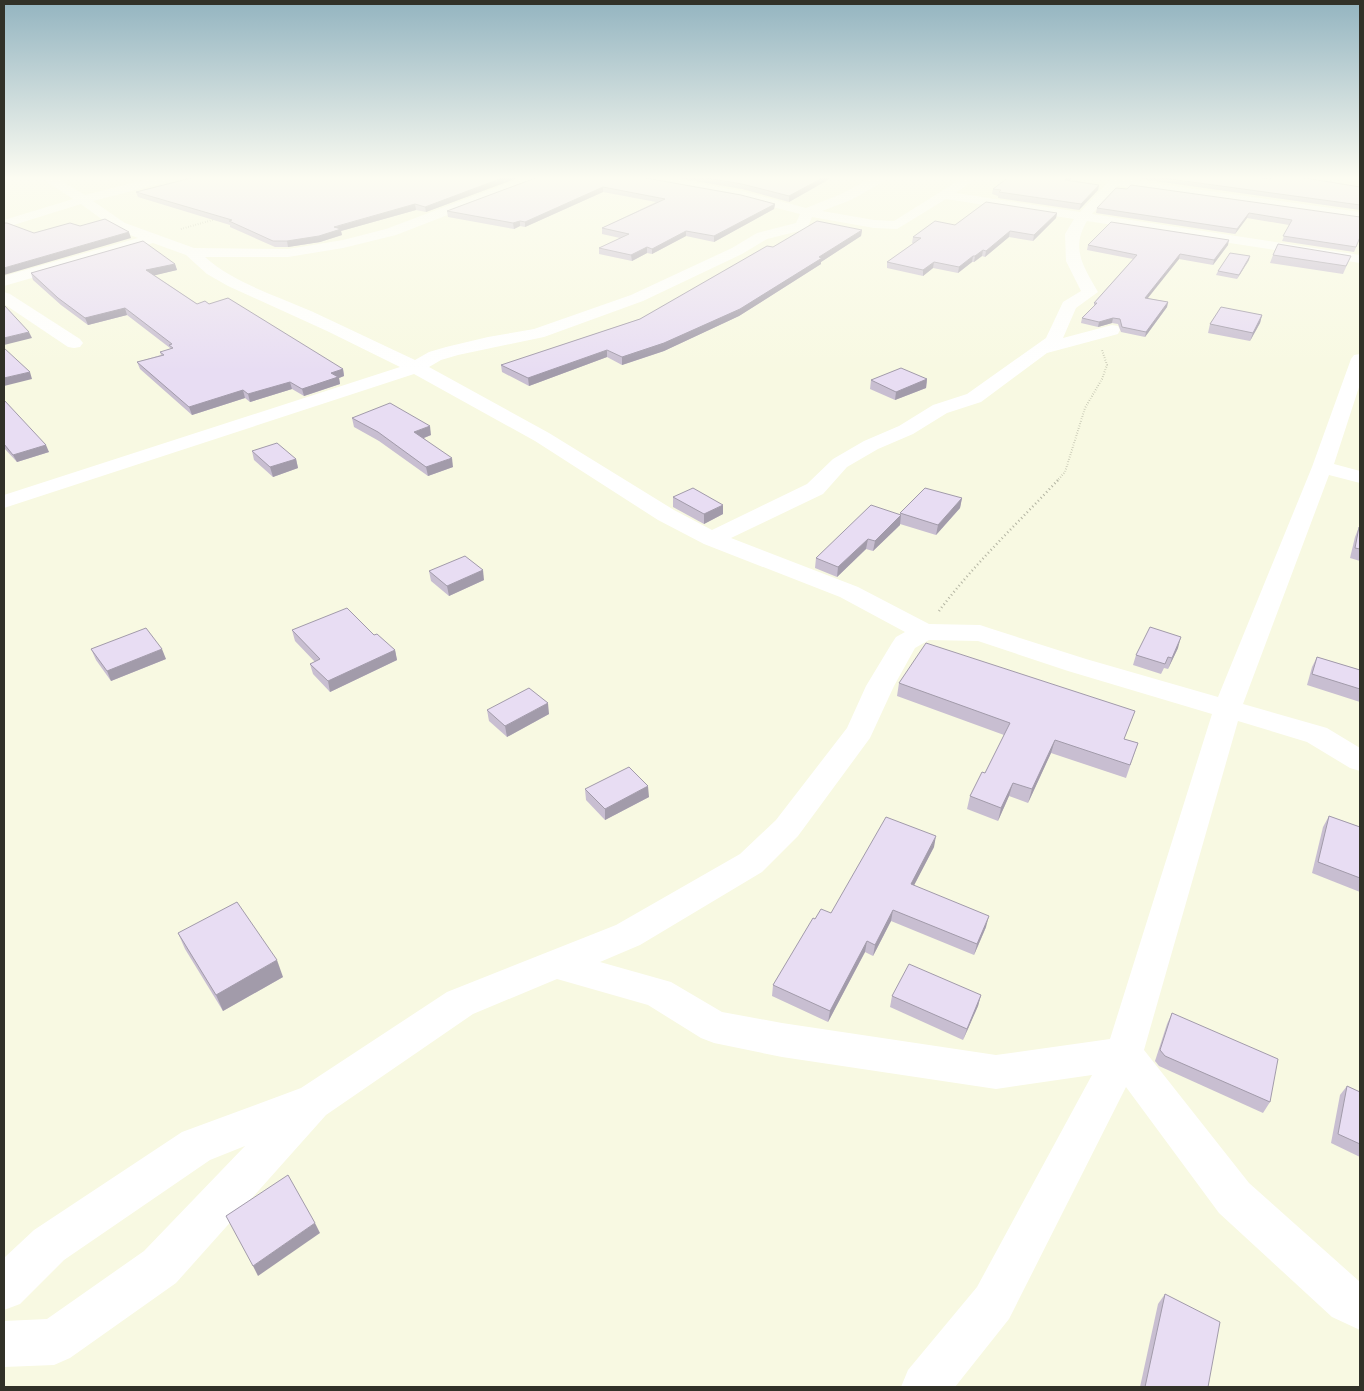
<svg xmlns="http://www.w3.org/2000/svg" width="1364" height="1391" font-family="Karla,sans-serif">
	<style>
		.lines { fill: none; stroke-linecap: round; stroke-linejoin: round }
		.path-far1 { stroke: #b2b3a1; stroke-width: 2; stroke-dasharray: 0.5 2; stroke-linecap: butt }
		.path { stroke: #b2b3a1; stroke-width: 2.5; stroke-dasharray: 1 3; stroke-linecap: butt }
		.street { fill: #fff; fill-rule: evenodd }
		.wall { fill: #c8bed1 }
		.shaded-wall { fill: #a29baa }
		.building { fill: #e8ddf3; stroke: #a29baa }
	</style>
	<rect width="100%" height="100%" fill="#f8f9e2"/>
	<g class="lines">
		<g class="path-far1">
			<path d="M181,229L216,219"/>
			<path d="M1057,481L1065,472L1085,408L1102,379L1107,365L1102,350"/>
		</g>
		<path class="path" d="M939,611C974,564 1018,523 1058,480"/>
		<g class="street">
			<path d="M40,177H55L85,195L156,177H176L174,180L93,201L125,223L194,248L288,249L343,240L386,229L524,177H540L538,180L396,235L343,248L288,257H205C234,283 275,295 311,311C346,327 380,344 415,360L429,352L446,347L488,337L534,329L631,295L732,248L757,233L796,223L800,214L741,199L643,181L639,180L637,177H662L742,191L806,208L841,194L873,177H888L886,180L851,200L822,211L874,220L894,221L964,177H978L956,193L1080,212L1113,177H1126L1124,179L1360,212V220L1118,186L1092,214L1360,255V263L1087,221C1070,249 1084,267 1098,292L1076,308L1063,338L1112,325L1118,326L1120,330L1118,334L1047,353L981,402L947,413L913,434L878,449L847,467L823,494L731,538L858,587L929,624L980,625L989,628L1086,659L1218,697L1312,467L1351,359L1354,355L1360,354V384L1334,464L1360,471V483L1329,475L1243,704L1327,728L1360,748V771L1350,768L1307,742L1238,721L1144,1050L1249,1183L1360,1282V1330L1332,1317L1219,1213L1126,1087L1009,1319L955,1387H901L908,1370L977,1287L1092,1075L996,1089L782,1057L714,1043L701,1038L648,1005L557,979L473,1014L326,1115L176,1283L70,1358L54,1365L4,1367V1321L47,1319L144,1251L245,1146L210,1160L64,1260L20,1304L4,1310V1258L34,1230L182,1132L301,1088L447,992L616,925L740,854L776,820L847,728L866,686L892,643L896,637L905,632L840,597L704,544L658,520L535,441L414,374L4,508V495L400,367L327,331L228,286L207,274L186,255L153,243L4,286V276L138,238L115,229L81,204L4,228V220L73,199ZM946,199L1074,219L1065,234L1066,261L1081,291L1063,302L1046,338L967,394L933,405L899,426L864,441L833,459L807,484L712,530L674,510L549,433L429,367L441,360L458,355L544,337L643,301L742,254L767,239L807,229L812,217L874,228L897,229ZM929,640L978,641L1068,671L1212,714L1110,1039L996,1055L782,1023L722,1012L671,982L600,962L640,945L762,872L798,836L870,738L894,686L915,648Z"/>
			<path d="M1342,177H1360V183L1344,180Z"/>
			<path d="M4,292L10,294L80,339L83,343L80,347L74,348L68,347L4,304Z"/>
		</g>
	</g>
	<g class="wall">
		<path d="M195,177H520L426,212L416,210L341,231L342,235L320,242L288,247H275L230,227V225L138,197L136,192Z"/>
		<path d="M538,177L775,204L774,209L714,242L686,236L652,254L647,253L632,261L599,254V248L620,238L602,234V228L656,202L603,192L525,227L520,226L514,229L448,217L447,211Z"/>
		<path d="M671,177H833L789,202L742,189Z"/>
		<path d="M1009,177H1074L1070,180L1099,185L1098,190L1079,210L998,198V196L992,194L993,189Z"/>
		<path d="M1141,177H1257L1270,179L1360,187V210L1140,179Z"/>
		<path d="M1097,208L1360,217V238L1354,252L1282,241L1289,225L1247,218L1235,234L1096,213Z"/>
		<path d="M1057,213L1056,218L1033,241L1009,237L985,257L982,256L974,262H972L958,273L933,268L923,276L887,268V262L914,243H912L913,237L955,225Z"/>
		<path d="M862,230L861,236L821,262V264L739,316L664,351L622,365L607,357L529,386L502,372L501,365L640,319L773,247Z"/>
		<path d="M1088,245H1228L1213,265L1179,259L1147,298L1168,302L1167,307L1145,337L1121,332L1118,324L1112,323L1098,327L1081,323L1082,318L1094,307V303L1133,259L1087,250Z"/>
		<path d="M1273,255L1351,256L1343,274L1270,263Z"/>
		<path d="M1249,260L1237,279L1216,275L1218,271Z"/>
		<path d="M175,264L177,270L154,275L197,304H209L343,369L344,376L339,378L340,384L304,396L292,389L250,402L245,398L192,415L140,369L137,362L161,355L160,352L170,349V348L127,315L88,325L61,305L33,280L31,273Z"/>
		<path d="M1262,315L1260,323L1250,341L1208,333L1210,324Z"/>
		<path d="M927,379L926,388L895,400L870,389L871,380Z"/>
		<path d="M4,400L49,452L17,462L4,448Z"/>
		<path d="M352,418L431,435L424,438L453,467L428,476L379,441L354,427Z"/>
		<path d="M252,451L296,459L298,468L273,477L254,460Z"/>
		<path d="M673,497L723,514L704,524L673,507Z"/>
		<path d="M962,498L960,508L936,535L900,524V525L873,551L866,549L837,577L815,568L816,558L900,515V513Z"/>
		<path d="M1359,527L1360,528V561L1350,558L1355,537Z"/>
		<path d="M429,571L484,580L449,596L431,581Z"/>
		<path d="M292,630L374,635L395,650L397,660L330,692L313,674L310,664L315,662L295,641Z"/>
		<path d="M1178,648L1168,669L1164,668L1161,674L1133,665L1136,655Z"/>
		<path d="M91,649L166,659L111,681L96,660Z"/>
		<path d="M1317,657L1360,670V702L1307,685L1312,667Z"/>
		<path d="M899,683L1135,711L1124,739L1138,743L1126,778L1051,753L1028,803L1009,796L998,821L967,809L970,796L985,773L1004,735L897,696Z"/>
		<path d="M487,710L549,714L507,737L489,721Z"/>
		<path d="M585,789L649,797L605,820L586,800Z"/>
		<path d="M1329,816L1360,827V892L1312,873L1323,827Z"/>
		<path d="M934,847L914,885L986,927L974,955L891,921L873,956L865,952L828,1022L772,996L773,985L815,919L831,913Z"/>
		<path d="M178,933L283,977L223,1011L185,949Z"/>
		<path d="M981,995L978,1006L963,1040L890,1007L892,996Z"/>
		<path d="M1172,1013L1270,1102L1263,1113L1159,1066L1155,1061L1167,1024Z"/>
		<path d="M1347,1086L1360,1092V1157L1331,1143L1340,1095Z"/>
		<path d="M1165,1294L1208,1387H1140L1158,1304Z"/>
	</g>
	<g class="shaded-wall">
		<path d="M505,177H520L426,212L425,207Z"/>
		<path d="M824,177H833L789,202V196Z"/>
		<path d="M1069,177H1074L1064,185L1065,180Z"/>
		<path d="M1099,185L1098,190L1079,210L1081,204Z"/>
		<path d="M603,187V192L525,227V222Z"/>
		<path d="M415,204L416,210L341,231L342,235L320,242L288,247L287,241Z"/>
		<path d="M775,204L774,209L714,242V236Z"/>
		<path d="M1057,213L1056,218L1033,241L1034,235Z"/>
		<path d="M1249,213L1247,218L1235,234L1237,229Z"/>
		<path d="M520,221V226L514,229L513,223Z"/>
		<path d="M862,230L861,236L821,262V264L739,316L664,351L622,365V357L819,257Z"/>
		<path d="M686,231V236L652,254V249Z"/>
		<path d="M1010,231L1009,237L985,257L986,251Z"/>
		<path d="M129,232L131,238L4,275V268Z"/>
		<path d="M1229,240L1228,245L1213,265L1214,260Z"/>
		<path d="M647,247V253L632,261L631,255Z"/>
		<path d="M983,250L982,256L974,262L975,256Z"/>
		<path d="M1180,254L1179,259L1144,303L1145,298Z"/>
		<path d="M973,256L972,262L958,273L959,267Z"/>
		<path d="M1250,256L1249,260L1237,279L1239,275Z"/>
		<path d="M934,262L933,268L923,276V270Z"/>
		<path d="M175,264L177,270L148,277L146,270Z"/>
		<path d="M1168,302L1167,307L1145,337L1146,332Z"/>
		<path d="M125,308L127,315L88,325L85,318Z"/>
		<path d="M1262,315L1260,323L1250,341L1253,333Z"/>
		<path d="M1113,318L1112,323L1098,327L1099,322Z"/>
		<path d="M29,332L32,338L4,345V338Z"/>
		<path d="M607,350V357L529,386L528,378Z"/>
		<path d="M343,369L344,376L339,378L340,384L304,396L302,389L331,373Z"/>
		<path d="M30,372L32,379L4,386V378Z"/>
		<path d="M927,379L926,388L895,400L896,392Z"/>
		<path d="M290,382L292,389L250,402L248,394Z"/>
		<path d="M243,390L245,398L192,415L189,407Z"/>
		<path d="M430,426L431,435L416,441L414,432Z"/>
		<path d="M46,445L49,452L17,462L13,455Z"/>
		<path d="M452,458L453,467L428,476L426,467Z"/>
		<path d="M296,459L298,468L273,477L270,467Z"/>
		<path d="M962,498L960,508L936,535L938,525Z"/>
		<path d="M723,505V514L704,524V514Z"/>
		<path d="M901,515L900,525L873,551L875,541Z"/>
		<path d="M868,539L866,549L837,577L838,567Z"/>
		<path d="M483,570L484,580L449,596L447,586Z"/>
		<path d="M1181,637L1178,648L1168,669L1172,658Z"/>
		<path d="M162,649L166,659L111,681L107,671Z"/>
		<path d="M395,650L397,660L330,692L328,681Z"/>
		<path d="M548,703L549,714L507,737L505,726Z"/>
		<path d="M1055,740L1051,753L1028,803L1032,789Z"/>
		<path d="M1013,783L1009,796L998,821L1001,808Z"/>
		<path d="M648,786L649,797L605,820V809Z"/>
		<path d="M936,836L934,847L909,895L911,884Z"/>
		<path d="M893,910L891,921L873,956L875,945Z"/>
		<path d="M989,916L986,927L974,955L977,944Z"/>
		<path d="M867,941L865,952L828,1022L830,1011Z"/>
		<path d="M277,960L283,977L223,1011L216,995Z"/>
		<path d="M981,995L978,1006L963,1040L967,1029Z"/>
		<path d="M315,1223L320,1233L258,1276L253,1266Z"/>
	</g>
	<g class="building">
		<path d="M195,177H505L425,207L415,204L334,227L341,229L319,236L287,241H273L229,221L232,220L136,192Z"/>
		<path d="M538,177H640L741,195L775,204L714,236L686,231L652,249L647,247L631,255L599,248L629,234L602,228L665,199L603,187L525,222L520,221L513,223L447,211Z"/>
		<path d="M701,177H824L789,196L742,184Z"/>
		<path d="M1009,177H1069L1065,180L1099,185L1081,204L999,192L1001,190L993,189Z"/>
		<path d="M1155,177H1257L1270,179L1271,177H1299L1360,187V205Z"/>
		<path d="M1131,185L1360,217V237L1356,247L1283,236L1292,220L1249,213L1237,229L1097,208L1116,188L1127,189Z"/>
		<path d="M986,202L1057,213L1034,235L1010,231L986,251L983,250L975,256H973L959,267L934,262L923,270L887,262L921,238L913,237L935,221L955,225Z"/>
		<path d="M105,219L129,232L4,268V223H7L34,233L70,223L80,226Z"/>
		<path d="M817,221L862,230L819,257L822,258L740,309L664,343L622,357L607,350L528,378L501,365L640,319L767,246L773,247Z"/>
		<path d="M1111,222L1229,240L1214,260L1180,254L1145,298L1168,302L1146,332L1122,327L1120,319L1113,318L1099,322L1082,318L1097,303H1094L1137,255L1088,245Z"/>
		<path d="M143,241L175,264L146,270L197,304L205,301L209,304L228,298L343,369L331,373L338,377L302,389L290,382L248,394L243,390L189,407L137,362L164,355L160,352L173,348L169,345L172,344L125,308L85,318L58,298L31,273Z"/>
		<path d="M1278,244L1351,256L1346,266L1273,255Z"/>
		<path d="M1230,253L1250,256L1239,275L1218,271Z"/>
		<path d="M4,305L29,332L4,338Z"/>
		<path d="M1221,307L1262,315L1253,333L1210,324Z"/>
		<path d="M4,348L30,372L4,378Z"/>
		<path d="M901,368L927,379L896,392L871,380Z"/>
		<path d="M4,400L46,445L13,455L4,444Z"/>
		<path d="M390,403L430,426L414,432L452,458L426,467L378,432L352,418Z"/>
		<path d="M277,443L296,459L270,467L252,451Z"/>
		<path d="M693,488L723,505L704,514L673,497Z"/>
		<path d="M925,488L962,498L938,525L900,513Z"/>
		<path d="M871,505L901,515L875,541L868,539L838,567L816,558Z"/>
		<path d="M1359,527L1360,528V549L1355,548Z"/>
		<path d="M465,556L483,570L447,586L429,571Z"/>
		<path d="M347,608L374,635L377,634L395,650L328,681L310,664L320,659L292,630Z"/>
		<path d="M1150,627L1181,637L1172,658L1168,657L1165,664L1136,655Z"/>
		<path d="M146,628L162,649L107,671L91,649Z"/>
		<path d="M926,643L1135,711L1124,739L1138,743L1130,765L1055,740L1032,789L1013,783L1001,808L970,796L982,772L985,773L1010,723L899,683Z"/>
		<path d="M1317,657L1360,670V689L1312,674Z"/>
		<path d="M529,688L548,703L505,726L487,710Z"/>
		<path d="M629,767L648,786L605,809L585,789Z"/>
		<path d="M1329,816L1360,827V878L1318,862Z"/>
		<path d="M886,817L936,836L911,884L989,916L977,944L893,910L875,945L867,941L830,1011L773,985L813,918L815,919L821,909L831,913Z"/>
		<path d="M237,902L277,960L216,995L178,933Z"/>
		<path d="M909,964L981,995L967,1029L892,996Z"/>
		<path d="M1172,1013L1278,1059L1270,1102L1165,1056L1160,1050Z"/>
		<path d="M1347,1086L1360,1092V1144L1338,1134Z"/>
		<path d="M288,1175L315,1223L253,1266L226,1216Z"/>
		<path d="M1165,1294L1220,1322L1208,1387H1145Z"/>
	</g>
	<linearGradient id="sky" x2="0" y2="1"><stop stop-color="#93b4c0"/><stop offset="0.48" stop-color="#fcfcf2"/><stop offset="1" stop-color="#fcfcf2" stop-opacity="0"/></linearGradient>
	<rect width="1364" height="371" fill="url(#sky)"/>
	<rect width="1364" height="1391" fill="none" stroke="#313128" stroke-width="10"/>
</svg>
